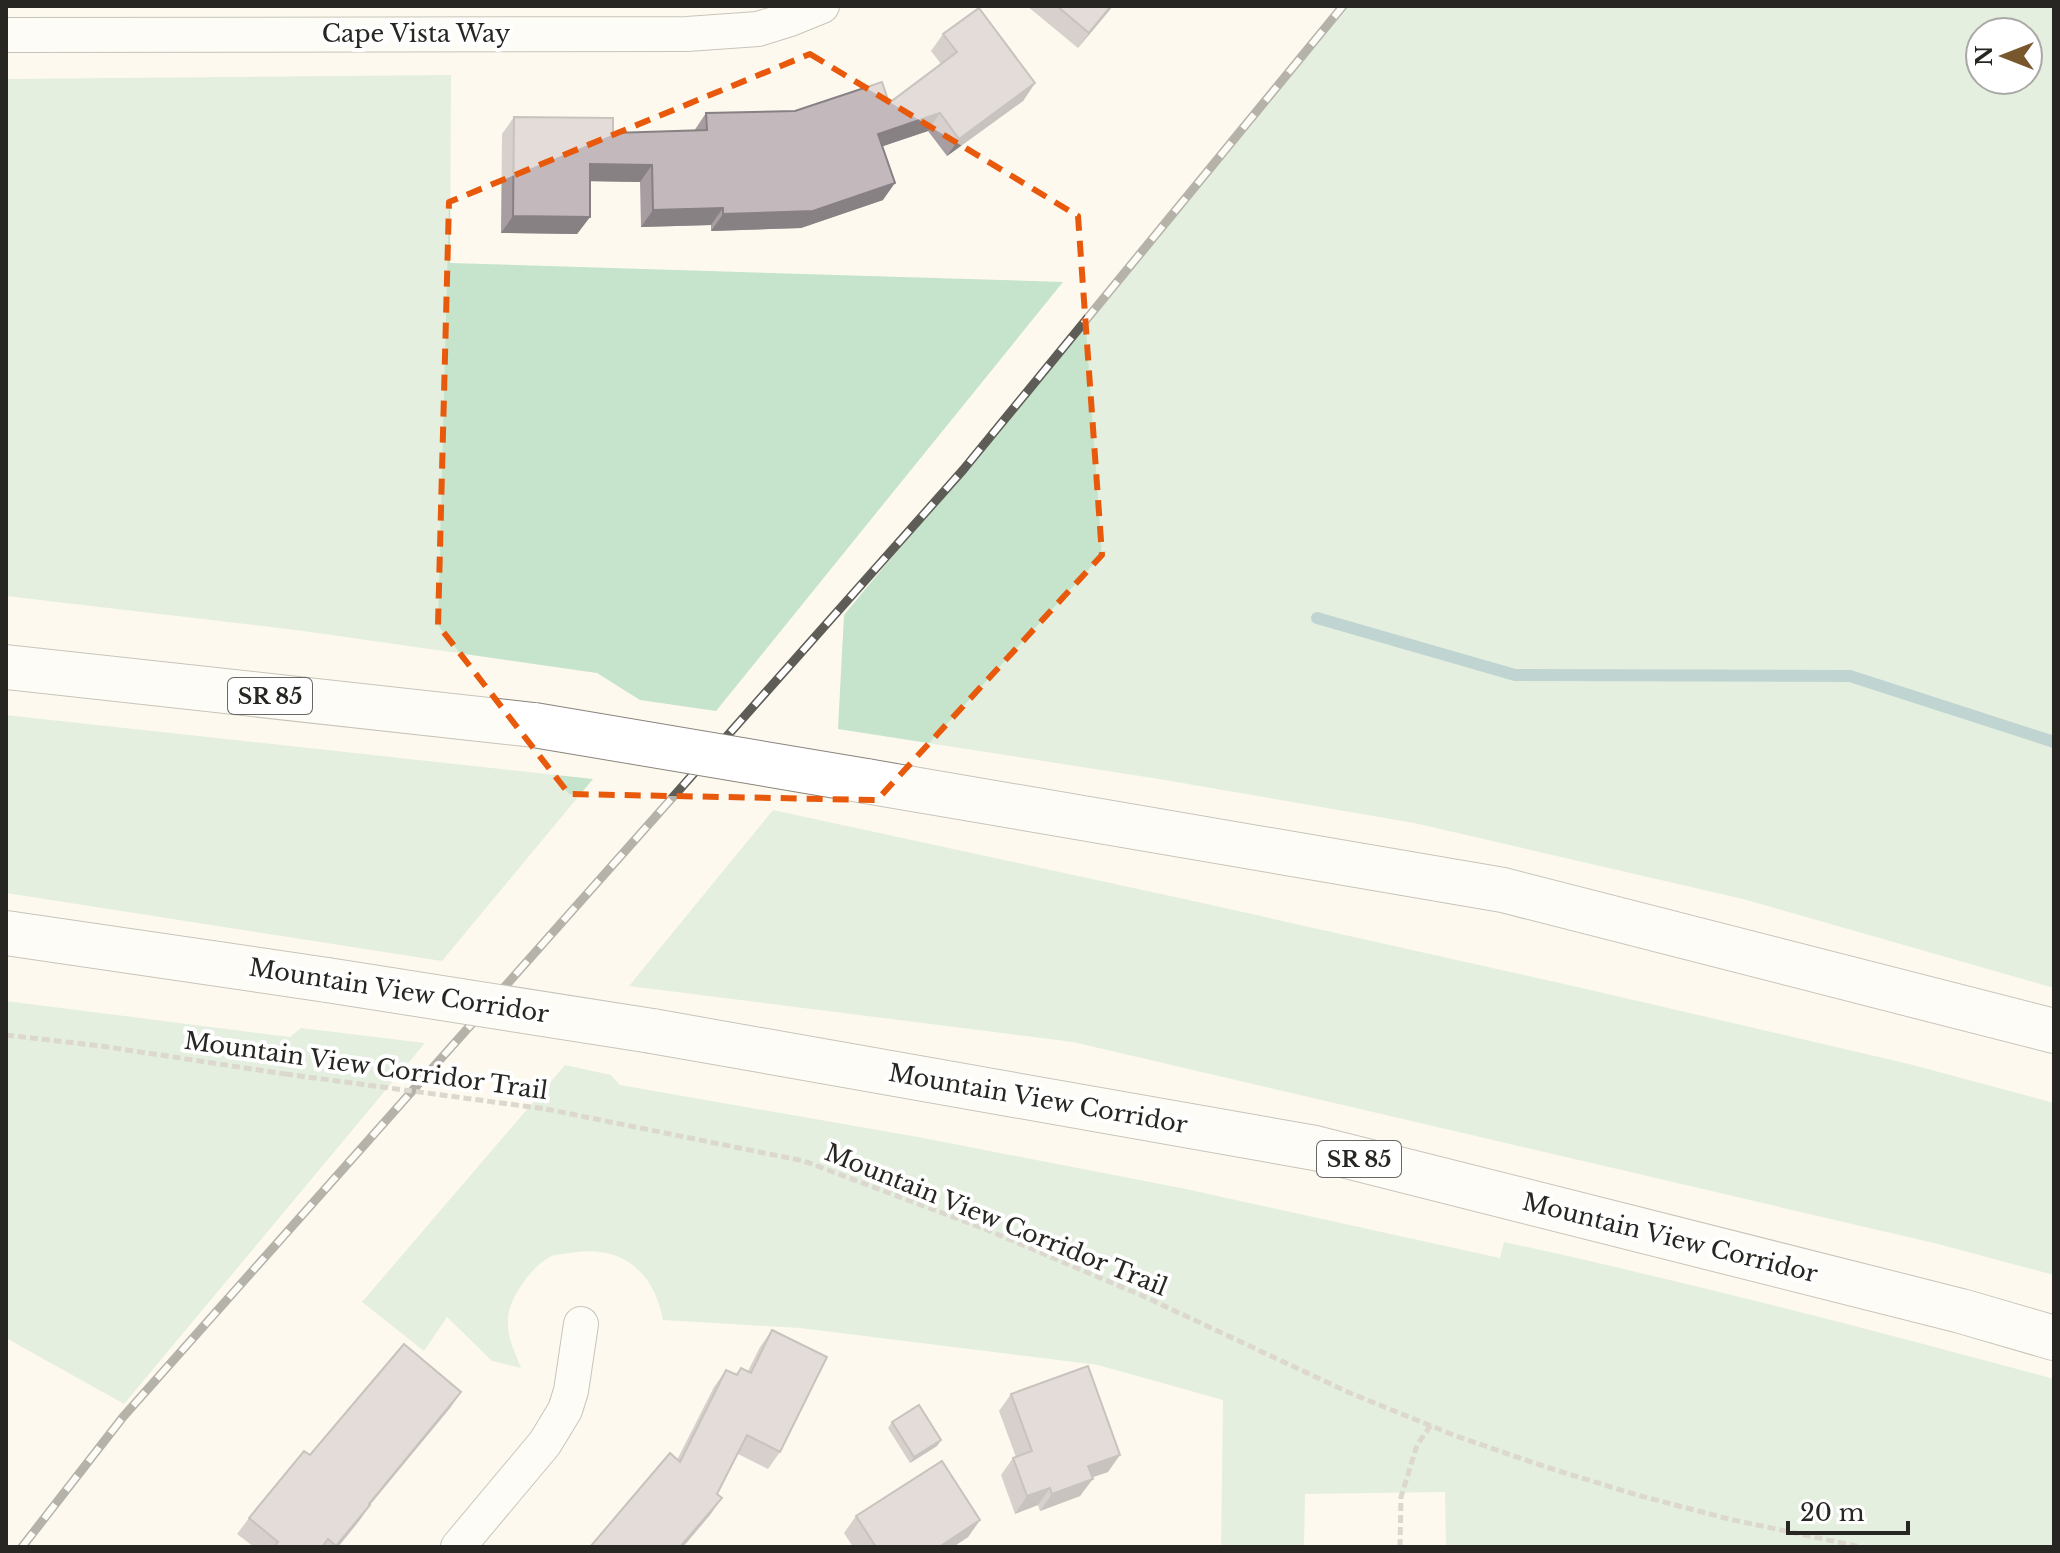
<svg xmlns="http://www.w3.org/2000/svg" width="2060" height="1553" font-family="'Libre Baskerville',serif">
	<style>
		.green { fill: #c6e3cc; fill-rule: evenodd }
		.lines { fill: none; stroke-linecap: round; stroke-linejoin: round }
		.stream { stroke: #77a9af; stroke-width: 12 }
		.street-casing { stroke: #88847c; stroke-width: 36 }
		.highway-casing { stroke: #88847c; stroke-width: 46 }
		.path { stroke: #b3b0a8; stroke-width: 5; stroke-dasharray: 8 4; stroke-linecap: butt }
		.street { stroke: #fff; stroke-width: 34 }
		.highway { stroke: #fff; stroke-width: 44 }
		.rail-casing { stroke: #5e5c57; stroke-width: 9 }
		.rail { stroke: #fff; stroke-width: 6; stroke-dasharray: 18; stroke-linecap: butt }
		.highway-bridge-casing { stroke: #88847c; stroke-width: 46; stroke-linecap: butt }
		.path-bridge { stroke: #b3b0a8; stroke-width: 5; stroke-dasharray: 8 4; stroke-linecap: butt }
		.highway-bridge { stroke: #fff; stroke-width: 44 }
		.wall { fill: #a89ea2 }
		.shaded-wall { fill: #888184 }
		.building { fill: #c3b8bc; stroke: #888184; stroke-width: 2 }
		.marked { fill: none; stroke: #e8590c; stroke-width: 6; stroke-dasharray: 16 10; stroke-linejoin: round }
		.labels { text-anchor: middle; stroke-width: 8; stroke-linejoin: round; paint-order: stroke }
		.shield { fill: #fff; stroke: #686764; stroke-width: 2 }
		.shield-label { font-size: 22px; font-weight: bold; fill: #272622 }
		.street-label { font-size: 24px; fill: #272622; stroke: #fff }
	</style>
	<rect width="100%" height="100%" fill="#fdf9ef"/>
	<g class="green">
		<path d="M1348,6H2054V988L1743,899L1414,823L1159,779L838,729L844,615ZM2028,32V80H1980V32Z"/>
		<path d="M451,75L450,263L1063,282L716,711L640,700L597,673L296,630L6,596V79Z"/>
		<path d="M6,715L51,720L593,779L442,961L6,893Z"/>
		<path d="M773,810L1198,902L1582,988L1909,1064L2054,1103V1275L1938,1244L1073,1042L629,986Z"/>
		<path d="M6,1001L290,1037L301,1028L425,1043L124,1404L6,1338Z"/>
		<path d="M565,1065L611,1075L620,1085L918,1137L1186,1189L1500,1258L1504,1242C1689,1282 1872,1330 2054,1379V1547H1446L1445,1492L1305,1494L1304,1547H1221L1223,1400L1098,1365L800,1328L663,1320C654,1271 621,1244 570,1253C565,1254 557,1254 552,1256C539,1262 528,1275 521,1286C514,1296 508,1308 508,1321C507,1338 515,1352 521,1368L492,1361L447,1317L424,1351L362,1302Z"/>
	</g>
	<g class="lines">
		<path class="stream" d="M1317,618L1515,675L1850,676L2054,742"/>
		<defs>
			<g id="street">
				<path d="M6,35L687,34L758,29L790,19L822,6"/>
				<path d="M458,1547L545,1443L565,1410L571,1391L581,1324"/>
			</g>
			<g id="highway">
				<path d="M6,667L534,725"/>
				<path d="M866,781L1503,890L2054,1031"/>
				<path d="M6,933L327,980"/>
				<path d="M652,1031L1315,1148L1961,1311L2054,1338"/>
			</g>
		</defs>
		<use href="#street" class="street-casing"/>
		<use href="#highway" class="highway-casing"/>
		<g class="path">
			<path d="M6,1035L101,1046L285,1074"/>
			<path d="M546,1109L804,1161L985,1229L1143,1296L1350,1393L1456,1436L1546,1467L1637,1495L1729,1519L1861,1547"/>
			<path d="M1400,1547L1401,1497L1417,1445L1431,1425"/>
		</g>
		<use href="#street" class="street"/>
		<use href="#highway" class="highway"/>
		<defs>
			<path id="rail" d="M22,1547L123,1417L963,470L1343,6"/>
		</defs>
		<use href="#rail" class="rail-casing"/>
		<use href="#rail" class="rail"/>
		<defs>
			<g id="highway-bridge">
				<path d="M534,725L866,781"/>
				<path d="M327,980L652,1031"/>
			</g>
		</defs>
		<use href="#highway-bridge" class="highway-bridge-casing"/>
		<path class="path-bridge" d="M285,1074L546,1109"/>
		<use href="#highway-bridge" class="highway-bridge"/>
	</g>
	<g class="wall">
		<path d="M1027,6H1113L1078,48Z"/>
		<path d="M943,34L1035,83L1023,101L947,156L928,131L882,146L883,200L801,228L711,231V225L641,227L640,182L590,181V217L577,234L501,233L502,134L514,117L613,133L694,131L706,113L795,111L889,103L941,64L931,51Z"/>
		<path d="M772,1330L780,1452L768,1469L738,1454L717,1494L710,1515L677,1460L714,1387L726,1370L736,1374L741,1368L748,1371L760,1347Z"/>
		<path d="M461,1392L450,1408L370,1505L359,1521L338,1547H254L237,1534L249,1518L310,1455Z"/>
		<path d="M1011,1394L1108,1472L1092,1477L1080,1496L1040,1511L1038,1505L1015,1514L1001,1475L1013,1458L1016,1457L999,1411Z"/>
		<path d="M892,1422L941,1440L937,1446L910,1463L888,1428Z"/>
		<path d="M856,1516L980,1520L968,1537L953,1547H853L844,1533Z"/>
	</g>
	<g class="shaded-wall">
		<path d="M1111,6H1113L1078,48L1089,33Z"/>
		<path d="M1035,83L1023,101L947,156L959,139Z"/>
		<path d="M940,113L928,131L866,152L878,134Z"/>
		<path d="M590,164L652,165L640,182L578,181Z"/>
		<path d="M895,183L883,200L801,228L711,231L723,214Z"/>
		<path d="M723,208L711,225L641,227L653,210Z"/>
		<path d="M513,216L590,217L577,234L501,233Z"/>
		<path d="M461,1392L450,1408L357,1520L369,1504Z"/>
		<path d="M941,1440L937,1446L910,1463L914,1457Z"/>
		<path d="M1120,1455L1108,1472L1076,1483L1088,1466Z"/>
		<path d="M1093,1479L1080,1496L1040,1511L1052,1494Z"/>
		<path d="M1050,1488L1038,1505L1015,1514L1027,1496Z"/>
		<path d="M722,1498L710,1515L683,1547H680Z"/>
		<path d="M370,1505L359,1521L338,1547H336Z"/>
		<path d="M980,1520L968,1537L953,1547H939Z"/>
	</g>
	<g class="building">
		<path d="M1057,6H1111L1089,33Z"/>
		<path d="M979,8L1035,83L959,139L940,113L878,134L895,183L813,211L723,214V208L653,210L652,165L590,164V217L513,216L514,117L613,118V133L707,130L706,113L795,111L882,82L889,103L957,52L943,34Z"/>
		<path d="M772,1330L827,1357L780,1452L747,1435L717,1494L722,1498L680,1547H590L670,1453L680,1462L726,1370L737,1375L741,1368L751,1373Z"/>
		<path d="M404,1344L461,1392L369,1504L370,1505L336,1546L328,1539L322,1547H274L278,1542L249,1518L304,1451L310,1455Z"/>
		<path d="M1088,1366L1120,1455L1088,1466L1093,1479L1052,1494L1050,1488L1027,1496L1013,1458L1032,1451L1011,1394Z"/>
		<path d="M919,1405L941,1440L914,1457L892,1422Z"/>
		<path d="M942,1461L980,1520L939,1547H876L856,1516Z"/>
	</g>
	<path d="M0 0H2060V1553H0ZM810,54L1078,216L1102,555L877,800L569,794L438,625L449,202Z" fill="#fdf9ef" fill-opacity=".55" fill-rule="evenodd"/>
	<path class="marked" d="M810,54L1078,216L1102,555L877,800L569,794L438,625L449,202Z"/>
	<g class="labels">
		<g class="shield">
			<rect x="228" y="678" width="84" height="36" rx="6"/>
			<rect x="1317" y="1141" width="84" height="36" rx="6"/>
		</g>
		<g class="shield-label">
			<text x="270" y="704">SR 85</text>
			<text x="1359" y="1167">SR 85</text>
		</g>
		<g class="street-label">
			<text x="416" y="42">Cape Vista Way</text>
			<text transform="translate(399 991) rotate(9)" y="8">Mountain View Corridor</text>
			<text transform="translate(366 1066) rotate(8)" y="8">Mountain View Corridor Trail</text>
			<text transform="translate(1038 1099) rotate(10)" y="8">Mountain View Corridor</text>
			<text transform="translate(996 1220) rotate(22)" y="8">Mountain View Corridor Trail</text>
			<text transform="translate(1670 1238) rotate(14)" y="8">Mountain View Corridor</text>
		</g>
	</g>
	<rect width="2060" height="1553" fill="none" stroke="#272622" stroke-width="16"/>
	<g transform="translate(2004 56) rotate(270)"><circle r="38" fill="#ffffff" stroke="#a9a8a7" stroke-width="2"/>
	<path d="M0-6L14 30L0 20L-14 30Z" fill="#78572d"/>
	<text y="-12" font-size="22" font-weight="bold" text-anchor="middle" fill="#272622">N</text>
	</g>
	<path d="M1788 1521v12h120v-12" fill="none" stroke="#272622" stroke-width="4"/>
	<text x="1800" y="1521" font-size="24" fill="#272622" stroke="#ffffff" stroke-width="6" paint-order="stroke">20 m</text>
</svg>
